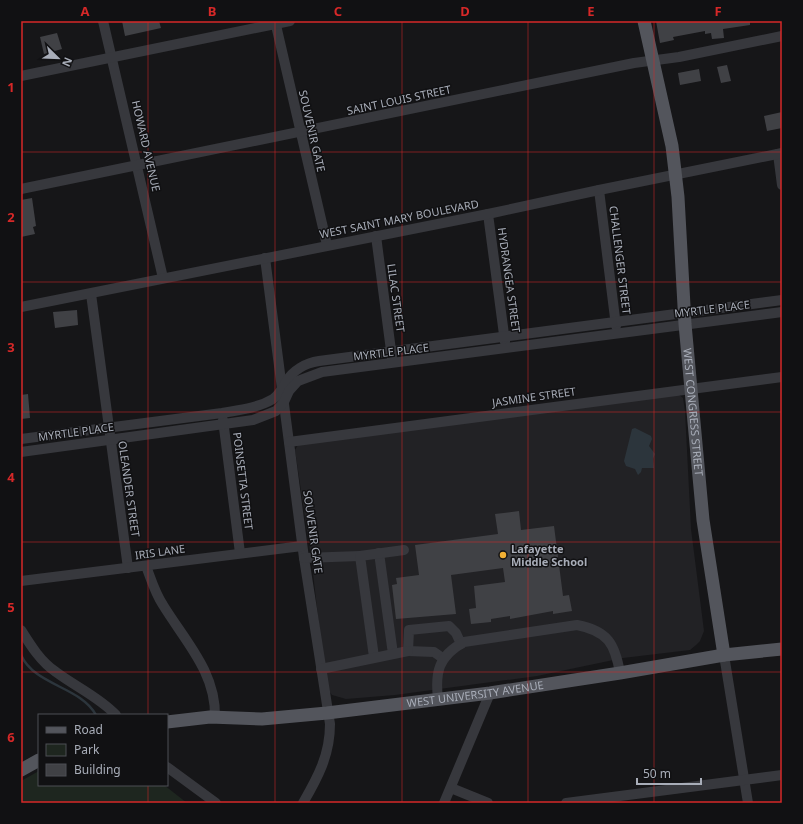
<svg xmlns="http://www.w3.org/2000/svg" width="803" height="824" font-family="'Noto Sans',sans-serif">
	<style>
		.built { fill: #222225 }
		.green { fill: #1e261f }
		.water { fill: #2c353c }
		.lines { fill: none; stroke-linecap: round; stroke-linejoin: round }
		.stream { stroke: #2c353c; stroke-width: 2.5 }
		.building { fill: #404145 }
		.minor { stroke: #37383d; stroke-width: 10 }
		.major { stroke: #53555c; stroke-width: 13 }
		.grid { fill: none; stroke: #d62828; stroke-width: 1; stroke-opacity: 0.55 }
		.poi-dot { fill: #f2b134; stroke: #111113; stroke-width: 1.5 }
		.labels { text-anchor: middle; stroke-width: 3; stroke-linejoin: round; paint-order: stroke }
		.street-label { font-size: 11px; fill: #a8adb8; stroke: #111113 }
		.poi-label { font-size: 11px; font-weight: bold; fill: #a8adb8; stroke: #111113; text-anchor: start }
		.neatline { fill: none; stroke: #d62828; stroke-width: 1.5 }
		.grid-label { font-size: 13px; text-anchor: middle; font-weight: bold; fill: #d62828 }
	</style>
	<rect width="100%" height="100%" fill="#161618"/>
	<path class="built" d="M678,394L683,398L685,411L691,529L704,631L700,641L696,645L690,650L623,658L537,676L395,695L346,699L332,695L329,691L323,660L312,564L295,450L298,445Z"/>
	<path class="green" d="M39,771V785H164L187,803H21V781Z"/>
	<path class="water" d="M635,428L651,436L652,439L649,446L655,454L653,459L654,468H642L641,472L638,475L635,469L626,466L624,461L632,429Z"/>
	<g class="lines">
		<path class="stream" d="M21,655C35,686 80,686 96,715"/>
	</g>
	<g class="building">
		<path d="M122,21H159L161,28L125,36Z"/>
		<path d="M656,21H750V25L723,29L724,38L712,39L711,33L705,34V31L673,37L674,40L660,43Z"/>
		<path d="M57,33L62,49L44,54L40,37Z"/>
		<path d="M727,65L731,81L721,83L717,67Z"/>
		<path d="M699,69L701,81L680,85L678,73Z"/>
		<path d="M782,112V128L767,131L764,116Z"/>
		<path d="M32,198L36,226L33,227L35,234L21,237V200Z"/>
		<path d="M77,310L78,325L55,328L53,312Z"/>
		<path d="M28,394L30,418L21,419V395Z"/>
		<path d="M519,511L521,530L554,526L563,596L569,595L572,611L553,614V611L510,619V616L491,619V622L471,624L469,609L476,608L474,586L505,582L503,568L451,575L456,614L396,619L392,585L397,584L396,578L419,575L415,545L498,534L495,514Z"/>
	</g>
	<g class="lines">
		<g class="minor">
			<path d="M103,21L163,278"/>
			<path d="M275,21L327,245"/>
			<path d="M21,76L290,21"/>
			<path d="M778,154L782,185"/>
			<path d="M21,189L634,63L679,57L782,36"/>
			<path d="M599,190L616,326"/>
			<path d="M488,214L505,342"/>
			<path d="M376,236L392,358"/>
			<path d="M265,258L304,558L330,724C330,755 318,777 303,803"/>
			<path d="M91,294L128,568"/>
			<path d="M21,307L488,214L599,190L782,153"/>
			<path d="M223,420L240,553"/>
			<path d="M21,439L222,413C239,410 258,408 273,399C280,394 282,388 286,382C293,370 306,363 319,361L782,300"/>
			<path d="M289,442L782,377"/>
			<path d="M21,452L253,420L276,411L284,402L289,391L298,381L322,372L782,312"/>
			<path d="M379,553L393,654"/>
			<path d="M304,558L360,556"/>
			<path d="M146,566C151,579 155,593 163,605C185,641 216,672 215,717"/>
			<path d="M21,581L302,546"/>
			<path d="M21,630C31,646 41,662 56,672C76,687 99,697 116,715"/>
			<path d="M724,655L748,803"/>
			<path d="M374,657L360,556L404,550"/>
			<path d="M444,659L434,652L408,651L409,630L449,626L456,633L461,644"/>
			<path d="M321,669L408,651"/>
			<path d="M438,699C435,673 438,656 464,642L577,625C608,631 615,644 620,673"/>
			<path d="M167,767L216,803"/>
			<path d="M451,788L488,803"/>
			<path d="M444,803L490,693"/>
			<path d="M566,803L782,775"/>
		</g>
		<g class="major">
			<path id="s1" d="M644,21L672,146L678,197L685,324L703,520L724,655"/>
			<path id="s2" d="M167,722L210,717L262,719L327,713L490,693L620,673L724,655L782,649"/>
			<path d="M21,770L39,760"/>
		</g>
	</g>
	<path class="grid" d="M148,21V715M275,21V803M402,21V803M528,21V803M654,21V803M21,152H782M21,282H782M21,412H782M21,542H782M21,672H782M148,785V803"/>
	<circle class="poi-dot" cx="503" cy="555" r="4"/>
	<g class="labels">
		<g class="street-label">
			<text transform="translate(399 100) rotate(-12)" y="4">SAINT LOUIS STREET</text>
			<text transform="translate(312 131) rotate(77)" y="4">SOUVENIR GATE</text>
			<text transform="translate(146 146) rotate(77)" y="4">HOWARD AVENUE</text>
			<text transform="translate(399 219) rotate(-11)" y="4">WEST SAINT MARY BOULEVARD</text>
			<text transform="translate(620 260) rotate(83)" y="4">CHALLENGER STREET</text>
			<text transform="translate(509 280) rotate(82)" y="4">HYDRANGEA STREET</text>
			<text transform="translate(396 298) rotate(82)" y="4">LILAC STREET</text>
			<text transform="translate(712 309) rotate(-7)" y="4">MYRTLE PLACE</text>
			<text transform="translate(391 352) rotate(-7)" y="4">MYRTLE PLACE</text>
			<text transform="translate(534 397) rotate(-8)" y="4">JASMINE STREET</text>
			<text dy="4" stroke="none"><textPath href="#s1" startOffset="395">WEST CONGRESS STREET</textPath></text>
			<text transform="translate(76 432) rotate(-8)" y="4">MYRTLE PLACE</text>
			<text transform="translate(243 481) rotate(83)" y="4">POINSETTA STREET</text>
			<text transform="translate(129 489) rotate(82)" y="4">OLEANDER STREET</text>
			<text transform="translate(313 532) rotate(82)" y="4">SOUVENIR GATE</text>
			<text transform="translate(160 552) rotate(-8)" y="4">IRIS LANE</text>
			<text dy="4" stroke="none"><textPath href="#s2" startOffset="310">WEST UNIVERSITY AVENUE</textPath></text>
		</g>
		<g class="poi-label">
			<text x="511" y="553">Lafayette<tspan x="511" dy="13">Middle School</tspan></text>
		</g>
	</g>
	<rect width="803" height="824" fill="none" stroke="#111113" stroke-width="44"/>
	<rect x="38" y="714" width="130" height="72" fill="#111113" stroke="#4d4f55"/>
	<rect x="46" y="727" width="20" height="6" fill="#53555c" stroke="#4d4f55"/>
	<text x="74" y="734" font-size="12" fill="#a8adb8">Road</text>
	<rect x="46" y="744" width="20" height="12" fill="#1e261f" stroke="#4d4f55"/>
	<text x="74" y="754" font-size="12" fill="#a8adb8">Park</text>
	<rect x="46" y="764" width="20" height="12" fill="#404145" stroke="#4d4f55"/>
	<text x="74" y="774" font-size="12" fill="#a8adb8">Building</text>
	<g transform="translate(58 58) rotate(113)" stroke="#111113" stroke-width="3" paint-order="stroke">
	<path d="M0-3L7 15L0 10L-7 15Z" fill="#a8adb8"/>
	<text y="-6" font-size="11" font-weight="bold" text-anchor="middle" fill="#a8adb8">N</text>
	</g>
	<path d="M637 778v6h64v-6" fill="none" stroke="#a8adb8" stroke-width="2"/>
	<text x="643" y="778" font-size="12" fill="#a8adb8" stroke="#111113" stroke-width="3" paint-order="stroke">50 m</text>
	<rect x="22" y="22" width="759" height="780" class="neatline"/>
	<g class="grid-label">
		<text x="85" y="16">A</text>
		<text x="212" y="16">B</text>
		<text x="338" y="16">C</text>
		<text x="465" y="16">D</text>
		<text x="591" y="16">E</text>
		<text x="718" y="16">F</text>
		<text x="11" y="92">1</text>
		<text x="11" y="222">2</text>
		<text x="11" y="352">3</text>
		<text x="11" y="482">4</text>
		<text x="11" y="612">5</text>
		<text x="11" y="742">6</text>
	</g>
</svg>
